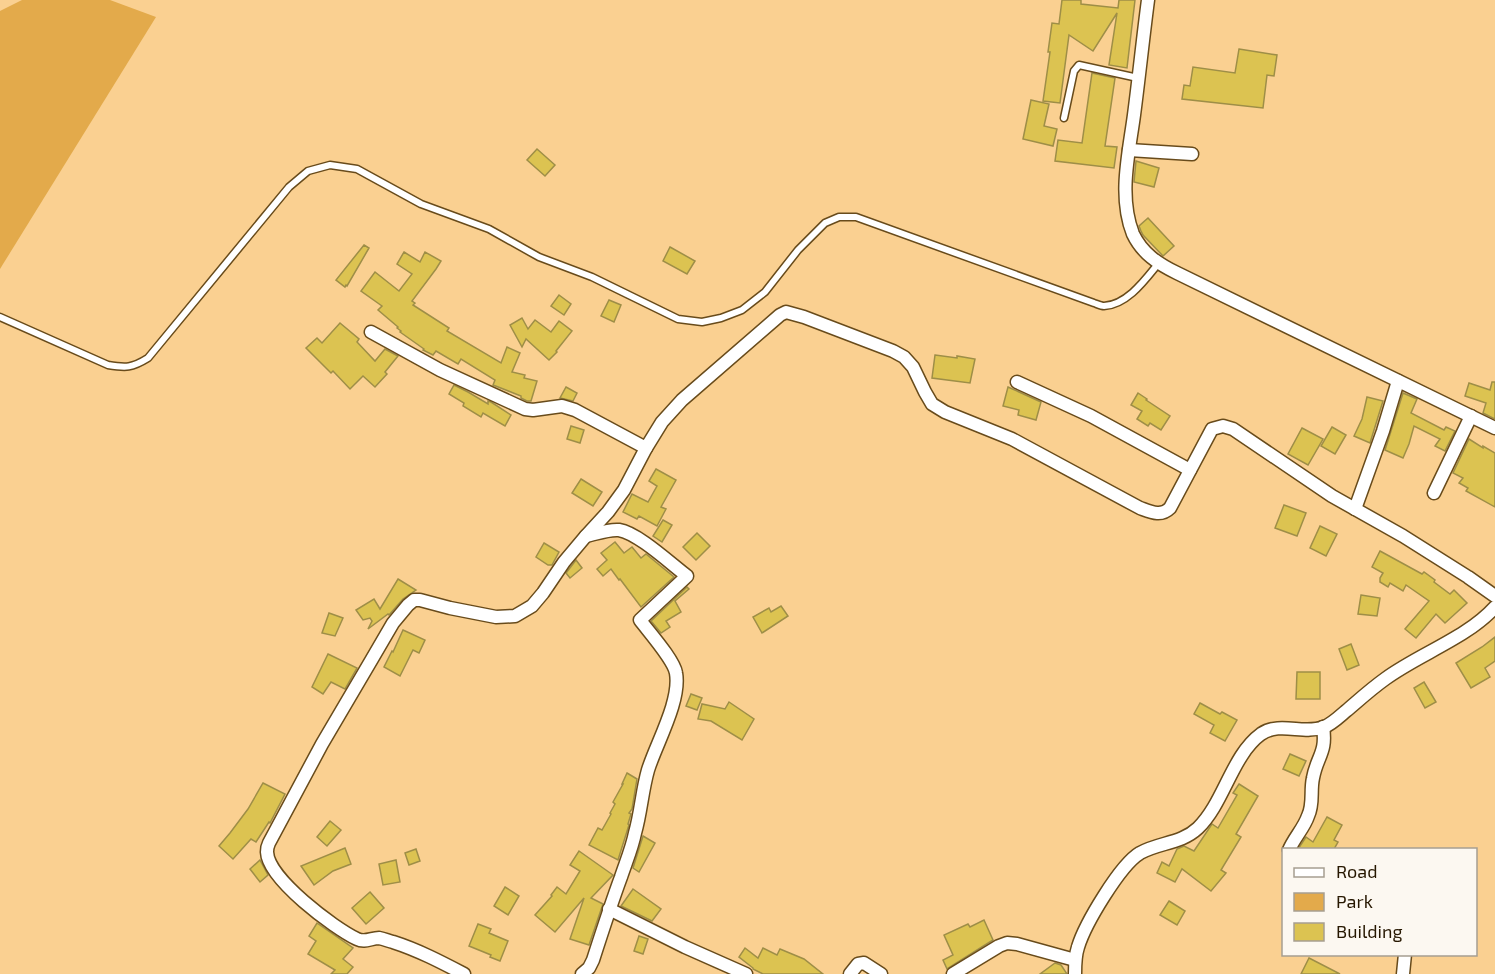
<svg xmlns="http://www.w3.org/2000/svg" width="1495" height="974" font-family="'Exo 2',sans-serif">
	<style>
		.green { fill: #e3aa4b }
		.building { fill: #dcc351; stroke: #9e8e47; stroke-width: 1.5 }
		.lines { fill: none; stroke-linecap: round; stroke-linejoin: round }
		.lane-casing { stroke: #684b1b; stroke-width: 9 }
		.street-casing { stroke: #684b1b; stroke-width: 15 }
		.lane { stroke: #fff; stroke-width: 6 }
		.street { stroke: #fff; stroke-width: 12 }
	</style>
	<rect width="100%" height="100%" fill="#fad091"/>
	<path class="green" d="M22,0H110L156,17L0,269V11Z"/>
	<g class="building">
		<path d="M1062,0H1081V4L1118,8L1119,0H1135L1127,68L1109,65L1117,13L1093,51L1069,35L1060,103L1043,101L1050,52H1048L1052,23L1059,24Z"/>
		<path d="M1239,49L1277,55L1274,76L1267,75L1263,108L1182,99L1184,85L1190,86L1193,67L1235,73Z"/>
		<path d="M1092,73L1115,78L1105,146L1117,147L1114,168L1055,161L1058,140L1082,143Z"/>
		<path d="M1031,100L1049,104L1044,126L1057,129L1053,146L1023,139Z"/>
		<path d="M537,149L555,165L545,176L527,160Z"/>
		<path d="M1136,161L1159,168L1154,187L1134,182Z"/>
		<path d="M1148,218L1174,246L1163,256L1143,235L1141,231L1139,226Z"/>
		<path d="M364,245L369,248L347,286L346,285L345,287L336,280Z"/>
		<path d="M670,247L695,261L687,274L663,261Z"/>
		<path d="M404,252L420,262L425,252L441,261L436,269L412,301L415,303L413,305L449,328L447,331L501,363L507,347L520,353L512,372L525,375L524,378L537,381L531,401H527L521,398V396L493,385L495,380L461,359L458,364L436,351L433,355L423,350L424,349L400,332L401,331L397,328L398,327L378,310L382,306L361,291L375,272L399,291L412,274L397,264Z"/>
		<path d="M559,295L571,304L564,315L551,306Z"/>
		<path d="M609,300L621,305L614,322L601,316Z"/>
		<path d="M522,318L528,329L535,320L551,332L559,321L572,331L556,351L557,352L549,360L526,339L522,347L510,325Z"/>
		<path d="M340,323L359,339L357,342L375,361L385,349L398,356L385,372L387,374L375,387L363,376L350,389L333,371L331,373L306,348L317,338L322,343Z"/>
		<path d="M935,355L957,358V356L975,359L970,383L932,378Z"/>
		<path d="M1492,382H1495V419L1483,413L1486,403L1465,396L1469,383L1490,390Z"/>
		<path d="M454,385L468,392L488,404V401L491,402L511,415L505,426L483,413L481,417L463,406L464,403L449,394Z"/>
		<path d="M566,387L577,393L573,401L560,398Z"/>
		<path d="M1008,387L1041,402L1036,420L1018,415L1019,410L1003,406Z"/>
		<path d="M1138,393L1147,399L1146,400L1170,416L1161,430L1150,423L1148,426L1137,419L1142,411L1131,405Z"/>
		<path d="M1403,393L1417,399L1411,413L1444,430L1446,427L1455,431L1445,451L1435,446L1440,439L1414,426L1409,444L1403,458L1385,450Z"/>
		<path d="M1367,397L1383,401L1370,443L1354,436L1362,419Z"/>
		<path d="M571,426L584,430L580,443L567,439Z"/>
		<path d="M1332,427L1346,435L1335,454L1321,446Z"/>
		<path d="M1302,428L1323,439L1308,465L1288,454Z"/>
		<path d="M1469,439L1483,448V446L1495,453V507L1466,491L1468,488L1459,483L1463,478L1453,473Z"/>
		<path d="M656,469L676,480L661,507L666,509L657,526L639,516L637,519L623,512L632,494L648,502L657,486L649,481Z"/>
		<path d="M581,479L602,492L593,506L572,493Z"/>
		<path d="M1284,505L1306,513L1297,536L1275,528Z"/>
		<path d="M663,520L672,525L662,542L653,536Z"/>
		<path d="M1320,526L1337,534L1326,556L1310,548Z"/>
		<path d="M697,533L710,546L696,560L683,547Z"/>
		<path d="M615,542L624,553L632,547L641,558L646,554L674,577L641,607L620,579L619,580L611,569L603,576L597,569L607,560L601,553Z"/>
		<path d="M544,543L559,552L552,565H548L536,557Z"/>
		<path d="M1380,551L1422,574L1424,572L1435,580L1434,582L1450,594L1454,590L1467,603L1445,623L1436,614L1416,638L1405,629L1429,601L1406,585L1403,591L1390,583L1388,587L1380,582V578L1383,573L1372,567Z"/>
		<path d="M576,560L582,568L570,578L566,573Z"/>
		<path d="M398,579L416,590L403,599L389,615L388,614L368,629L372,621L370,618L363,620L356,610L374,599L380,609Z"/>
		<path d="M687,587L689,589L675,601L681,612L666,621L670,627L661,633L651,621Z"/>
		<path d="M1361,595L1380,598L1377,616L1358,614Z"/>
		<path d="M781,606L788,616L762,633L753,617L769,608L771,612Z"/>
		<path d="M329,613L343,618L335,636L322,633Z"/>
		<path d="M403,630L425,640L419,653L413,650L400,676L384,667L392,651L393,652Z"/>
		<path d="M1495,637V661L1485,668L1490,677L1471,688L1456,663L1482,647Z"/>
		<path d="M1351,644L1359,665L1347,670L1339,649Z"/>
		<path d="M328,654L357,668L345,689L331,682L323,694L312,687Z"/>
		<path d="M1297,672H1320V699H1296Z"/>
		<path d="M1424,682L1436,702L1425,708L1414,688Z"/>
		<path d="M691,694L702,698L697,710L686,706Z"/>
		<path d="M729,702L754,719L742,740L711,721L698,719L702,704L725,709Z"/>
		<path d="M1200,703L1220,714L1222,712L1237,720L1225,741L1210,733L1214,725L1194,714Z"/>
		<path d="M1290,754L1306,761L1299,776L1283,769Z"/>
		<path d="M627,773L637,779L632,809L629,813L631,814L628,824L629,825L618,860L589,845L598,828L602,830L611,814L610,813L615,804L613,802L623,784H622Z"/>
		<path d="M263,783L285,794L270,823L269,822L256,842L251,839L233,859L219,846L230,833L248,809Z"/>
		<path d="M1239,784L1258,796L1236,834L1241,837L1221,870L1226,873L1211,891L1182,869L1175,882L1157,873L1162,862L1169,866L1177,849L1184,846L1194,851L1212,824L1218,828L1237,795L1233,793Z"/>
		<path d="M1327,817L1342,825L1334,840L1338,842L1334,849H1298L1306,837L1313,842Z"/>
		<path d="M330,821L341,830L327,846L317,837Z"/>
		<path d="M643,836L655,843L639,872L633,868Z"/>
		<path d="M345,848L351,864L333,871L314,885L301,866Z"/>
		<path d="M416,849L420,861L409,865L405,853Z"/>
		<path d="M579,851L613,875L591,898L603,904L589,945L570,939L584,898L555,932L535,915L552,896L551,895L557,887L566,894L580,871L570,865Z"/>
		<path d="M260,860L268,875L260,882L250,869Z"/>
		<path d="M396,860L400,882L383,885L379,864Z"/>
		<path d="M505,887L519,896L508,915L494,906Z"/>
		<path d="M633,889L661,909L652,921L621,906Z"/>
		<path d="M370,892L384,908L366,924L352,908Z"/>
		<path d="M1169,901L1185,911L1177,925L1160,915Z"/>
		<path d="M984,920L993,940L947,969L943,960L953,955L944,935L968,924L970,927Z"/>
		<path d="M317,923L353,948L343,959L353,967L347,974H331L335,970L308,954L316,941L309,936Z"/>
		<path d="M478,924L491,929L489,933L508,941L500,961L490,957L491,955L469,946Z"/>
		<path d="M639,936L648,939L643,954L634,951Z"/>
		<path d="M745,948L758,958L763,948L777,955L780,949L804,959L823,974H763L753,969V968L739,957Z"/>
		<path d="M1309,958L1340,974H1301Z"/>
		<path d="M1055,963L1061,965L1067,974H1040Z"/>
	</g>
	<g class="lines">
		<defs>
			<g id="lane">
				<path d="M1064,118L1074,71L1079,65L1138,78"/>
				<path d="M0,317L108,365C126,368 132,368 148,358L289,187L308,171L330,165L357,169L421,204L489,229L539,257L592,277L678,319L702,322L721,318L742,310L765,292L798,250L825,223L839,217H856L1094,303C1097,304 1101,306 1104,306C1127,305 1145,280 1158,264"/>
			</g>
			<g id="street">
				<path d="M1148,0C1143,38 1139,77 1134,115C1129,153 1118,196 1133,234C1142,253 1158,264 1177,273L1495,428"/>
				<path d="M1129,150L1192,154"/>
				<path d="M371,332L440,370L525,409L533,410L562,406L575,410L646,448L662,422L682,400L780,315L786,312L804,317L893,351L904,357L913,367L925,392L932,404L945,412L1012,439L1140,508C1151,512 1161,517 1170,508L1212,429L1223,426L1233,429L1332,496L1403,536L1468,577L1495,596"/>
				<path d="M1017,382L1091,416L1190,470"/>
				<path d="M1434,493L1471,416"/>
				<path d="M1355,509L1383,431L1398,381"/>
				<path d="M1289,850C1294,838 1304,828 1308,816C1314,804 1310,791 1313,778C1317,756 1327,753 1323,727"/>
				<path d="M609,909L685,947L746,974"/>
				<path d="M464,974C441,962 418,950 393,942C389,941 384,939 379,938C371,938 365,943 357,939C334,928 268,879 267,852C267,849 268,845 269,843L322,744L372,659L393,623L408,605L414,600H420L450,608L496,617L515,616L532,606L543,593L564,562L585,537L608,512L624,490L646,448"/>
				<path d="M582,974L589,968L593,960C602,932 611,904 621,877C626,862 632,848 635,833C641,812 642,791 648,770C656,744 681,701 676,673C674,660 649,632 640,620L687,576C671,564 638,533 619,530C608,529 596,534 586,536"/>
				<path d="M850,974L858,964L864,963L881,974"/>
				<path d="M953,974L999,946L1007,943L1017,944L1075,960"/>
				<path d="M1075,974C1075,965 1075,956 1078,947C1085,924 1120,865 1140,853C1160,842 1181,844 1198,828C1224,803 1232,755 1261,734C1280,721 1304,735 1324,727C1332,724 1340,716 1346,711C1359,700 1371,689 1385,679C1419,654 1467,638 1495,607"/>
				<path d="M1403,974L1405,954"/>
			</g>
		</defs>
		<use href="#lane" class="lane-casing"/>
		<use href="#street" class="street-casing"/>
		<use href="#lane" class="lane"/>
		<use href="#street" class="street"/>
	</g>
	<rect x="1282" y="848" width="195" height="108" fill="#fcf8f1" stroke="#a69e91" stroke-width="1.5"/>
	<rect x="1294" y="868" width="30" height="9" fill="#ffffff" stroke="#a69e91" stroke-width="1.5"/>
	<text x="1336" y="878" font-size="18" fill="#261700">Road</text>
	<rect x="1294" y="893" width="30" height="18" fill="#e3aa4b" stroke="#a69e91" stroke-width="1.5"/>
	<text x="1336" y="908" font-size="18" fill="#261700">Park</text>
	<rect x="1294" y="923" width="30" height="18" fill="#dcc351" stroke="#a69e91" stroke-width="1.5"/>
	<text x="1336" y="938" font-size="18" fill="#261700">Building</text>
</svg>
